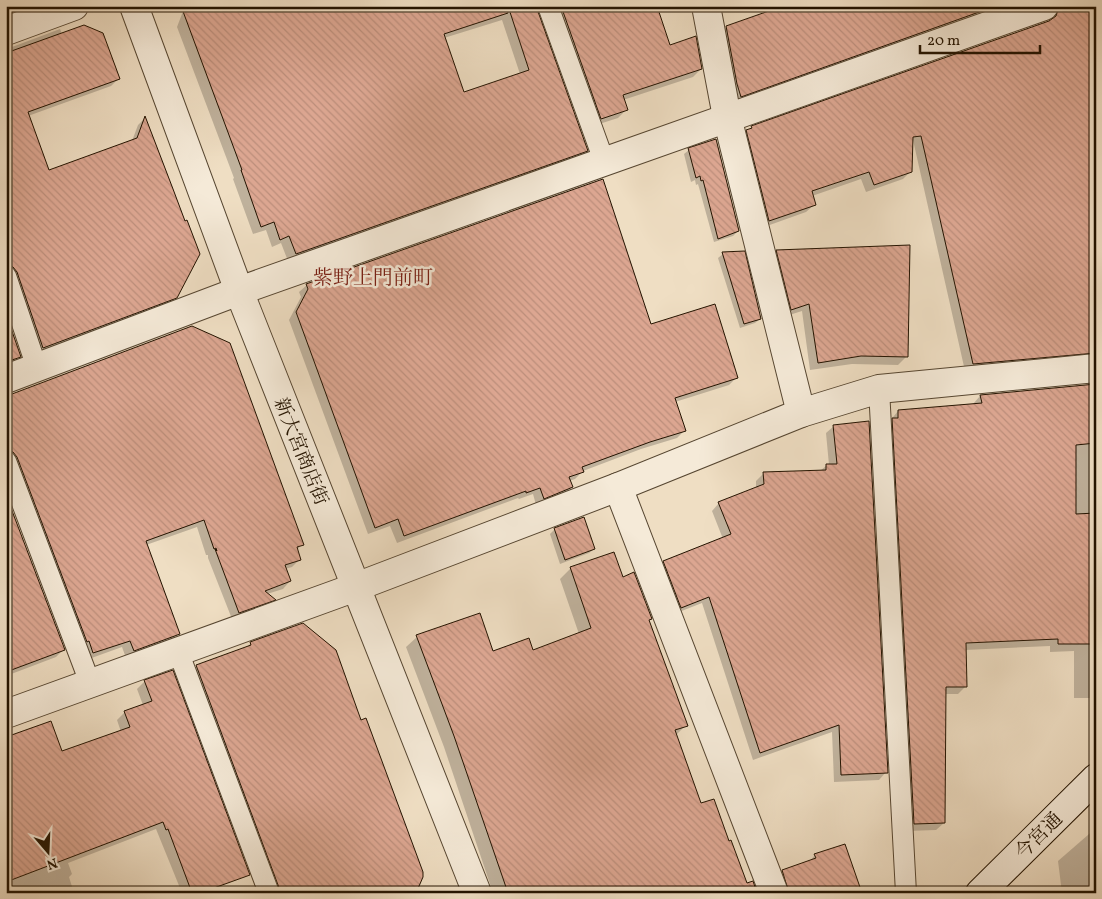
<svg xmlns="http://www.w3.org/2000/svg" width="1102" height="899" font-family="Vollkorn,'Noto Serif JP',serif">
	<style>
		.shadow { fill: #0003; fill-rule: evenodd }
		.building { fill: url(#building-back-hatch); stroke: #231300 }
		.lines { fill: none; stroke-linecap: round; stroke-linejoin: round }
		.lane-casing { stroke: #564631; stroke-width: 22 }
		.street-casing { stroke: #564631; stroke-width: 30 }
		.secondary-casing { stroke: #231300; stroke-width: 30 }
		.lane { stroke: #f5ead8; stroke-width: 20 }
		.street { stroke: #f5ead8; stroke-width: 28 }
		.secondary { stroke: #f5ead8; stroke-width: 28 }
		.labels { text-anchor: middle; stroke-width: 5; stroke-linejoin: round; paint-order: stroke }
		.street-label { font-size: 19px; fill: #231300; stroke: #f5ead8 }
		.neighbourhood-label { font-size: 20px; fill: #7a1f14; stroke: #f5ead8 }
	</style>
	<defs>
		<pattern id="building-back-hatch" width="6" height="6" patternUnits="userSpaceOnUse" patternTransform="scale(1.25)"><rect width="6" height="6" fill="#dca691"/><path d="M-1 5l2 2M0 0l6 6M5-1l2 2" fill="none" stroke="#bc8e7b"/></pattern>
	</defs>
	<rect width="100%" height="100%" fill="#efdec3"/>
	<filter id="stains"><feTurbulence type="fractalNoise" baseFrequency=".004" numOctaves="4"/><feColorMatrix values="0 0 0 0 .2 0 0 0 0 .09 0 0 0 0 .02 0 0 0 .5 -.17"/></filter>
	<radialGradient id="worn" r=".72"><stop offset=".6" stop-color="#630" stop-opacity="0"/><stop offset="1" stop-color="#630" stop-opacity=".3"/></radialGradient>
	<g class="shadow">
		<path d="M6,6H38L6,18Z"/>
		<path d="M185,6H535L586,151L578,159L288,261L281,243L272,247L266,230L253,234L233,179L234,178L177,27ZM502,20L520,74L463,94L444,38Z"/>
		<path d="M549,6H655L669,47L701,69L693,77L623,100L626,110L618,118L593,126Z"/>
		<path d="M842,6H1008L733,104L718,35L726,27Z"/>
		<path d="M1049,6H1096V362L965,371L913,140L911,171L903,179L866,192L861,179L812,196L814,205L806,212L761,228L739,139L752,127L1050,21L1052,18V9Z"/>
		<path d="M60,29L62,34L118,79L111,86L28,116L48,171L132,141L138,125L145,118L176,297L168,305L36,355L6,274V47H12Z"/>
		<path d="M689,150L738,231L733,236L714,242L698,184L696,185L695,180L691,182L684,154Z"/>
		<path d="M777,252L906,357L898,365L852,364L810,370L802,311L783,317L769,259Z"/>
		<path d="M723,254L760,319L755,323L740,328L718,258Z"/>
		<path d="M307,285L650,325L736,378L729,385L675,402L684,431L677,438L641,449L583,471L575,479L569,481L572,487L564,494L536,505L533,494L519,499L518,498L397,543L390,526L368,534L289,320L301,297L299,292Z"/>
		<path d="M6,318L19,356L12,364L6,366Z"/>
		<path d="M1096,385V698H1074V651L1050,652V646L965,650L966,686L958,694H944V823L936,830L907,831L885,427L898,411L973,404L980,396Z"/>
		<path d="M6,395L302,544L297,550L300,559L292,567L285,569L290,581L283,589L267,594L274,600L267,607L232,619L208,558V555H206L197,527L146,545L178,634L171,641L126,658L122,647L86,660L6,459Z"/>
		<path d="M834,426L886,772L879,780L834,782L832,732L753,760L702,603L674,614L656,570L664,562L723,539L712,511L719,503L756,489V481L764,473L820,471L827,465H829L826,433Z"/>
		<path d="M6,499L63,650L56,657L6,676Z"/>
		<path d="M555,529L594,549L589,553L560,564L550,534Z"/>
		<path d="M571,568L622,578L651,619L648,621L686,725L675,736L700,805L746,885L756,893H493L444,747L406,647L417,637L479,614L492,652L533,651L579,634L560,579Z"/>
		<path d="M251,643L415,893H276L187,676L197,666L246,648Z"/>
		<path d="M145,681L224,893H182L156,829L68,863L72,874L69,877L74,893H6V752H62L121,732L117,720L125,712L143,705L137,689Z"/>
		<path d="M1096,828V893H1062L1058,861Z"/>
		<path d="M815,855L860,893H776L772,882L783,871L809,862Z"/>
	</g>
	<g class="building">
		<path d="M181,6H506L508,13L444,34L464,92L529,70L508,6H536L588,151L296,254L289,236L280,240L274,222L261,227L241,170H242Z"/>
		<path d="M561,6H657L670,45L696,36L702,69L623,95L628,110L601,119Z"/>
		<path d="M783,6H996L741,97L737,84L726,26Z"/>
		<path d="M1059,6H1096V353L973,364L921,136L913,137L912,172L874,185L869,172L812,191L816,205L769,221L746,130L752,128L751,126L1049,21L1056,16Z"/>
		<path d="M84,25L103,33L120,79L28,112L49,170L137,138L145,116L173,189L185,221L187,220L200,254L177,298L43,348L17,272L13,267L6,264V53Z"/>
		<path d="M716,139L739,231L718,239L703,180L701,181L700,176L696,178L688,148Z"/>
		<path d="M603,179L651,324L715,304L738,378L675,398L686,431L650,442L582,467L584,472L569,477L573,487L544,499L540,488L526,493V491L404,536L398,519L375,528L296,312L308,289L306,284Z"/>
		<path d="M910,245L908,357L861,356L818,363L809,304L791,310L776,250Z"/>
		<path d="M745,251L761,319L744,324L722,252Z"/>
		<path d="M6,314L21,357L6,362Z"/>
		<path d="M192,326L230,343L304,545L297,547L301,560L285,565L291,581L265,591L276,600L239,613L215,549L217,551L216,548L214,549L204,520L146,541L180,634L134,651L130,641L93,653L89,641L87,642L17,457L13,452L6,449V394H12Z"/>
		<path d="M1096,384V443L1076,445V514L1096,513V644H1058V639L966,643L967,687H946L945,823L914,824L892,418H898V410L982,403L980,395Z"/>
		<path d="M869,421L888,773L841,775L839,725L760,753L709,597L681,608L663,561L731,534L718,502L764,484L763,472L826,470V464H837L833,425Z"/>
		<path d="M6,495L65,650L6,672Z"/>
		<path d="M584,517L595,549L565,560L554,528Z"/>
		<path d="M614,552L623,577L634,572L652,619L649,620L688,726L675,730L701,803L714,799L729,841L731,840L747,883L753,881L757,893H508L454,736L416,635L480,613L493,651L529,638L533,650L591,628L570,567Z"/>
		<path d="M303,623L336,650L361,720L366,718L423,872V877L416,893H281L196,665L251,645L250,642Z"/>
		<path d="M173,670L250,875L200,893H192L168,829L166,830L163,822L6,882V737L51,721L62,751L130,727L124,711L152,701L144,680Z"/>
		<path d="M845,844L862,893H789L782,870L816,858L814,854Z"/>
	</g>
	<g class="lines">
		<defs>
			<g id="lane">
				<path d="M548,6L604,161"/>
				<path d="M6,276L37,368"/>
				<path d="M879,389L906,893"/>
				<path d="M6,461L90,683"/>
				<path d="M178,651L269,893"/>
			</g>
			<g id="street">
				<path d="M134,6L239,291L477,893"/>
				<path d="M706,6L727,117L801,413"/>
				<path d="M6,31L74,6"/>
				<path d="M6,379L239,291L1044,6"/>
				<path d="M618,487L774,893"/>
				<path d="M6,714L356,587L618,487L801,413L879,389L1096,368"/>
			</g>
			<path id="secondary" d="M980,893L1096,778"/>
		</defs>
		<use href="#lane" class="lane-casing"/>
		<use href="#street" class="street-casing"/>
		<use href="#secondary" class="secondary-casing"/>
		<use href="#lane" class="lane"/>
		<use href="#street" class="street"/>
		<use href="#secondary" class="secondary"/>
	</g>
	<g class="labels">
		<g class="street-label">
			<text transform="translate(302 451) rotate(68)" y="7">新大宮商店街</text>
			<text transform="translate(1038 835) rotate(-45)" y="7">今宮通</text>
		</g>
		<g class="neighbourhood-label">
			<text x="373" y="284">紫野上門前町</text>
		</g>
	</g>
	<rect width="1102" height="899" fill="none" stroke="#efdec3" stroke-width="25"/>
	<rect x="8" y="8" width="1087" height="884" fill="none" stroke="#231300" stroke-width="2.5"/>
	<rect x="12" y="12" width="1077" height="874" fill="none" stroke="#231300"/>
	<g transform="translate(48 852) rotate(161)" stroke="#f5ead8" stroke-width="4" paint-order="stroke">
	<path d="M0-4L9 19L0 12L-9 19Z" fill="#231300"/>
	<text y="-8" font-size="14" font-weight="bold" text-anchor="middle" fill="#231300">N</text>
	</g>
	<path d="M920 45v8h120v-8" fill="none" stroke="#231300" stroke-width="2.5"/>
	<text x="927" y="45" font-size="15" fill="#231300" stroke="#f5ead8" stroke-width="4" paint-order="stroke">20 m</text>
	<rect width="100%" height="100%" filter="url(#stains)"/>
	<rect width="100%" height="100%" fill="url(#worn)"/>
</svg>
